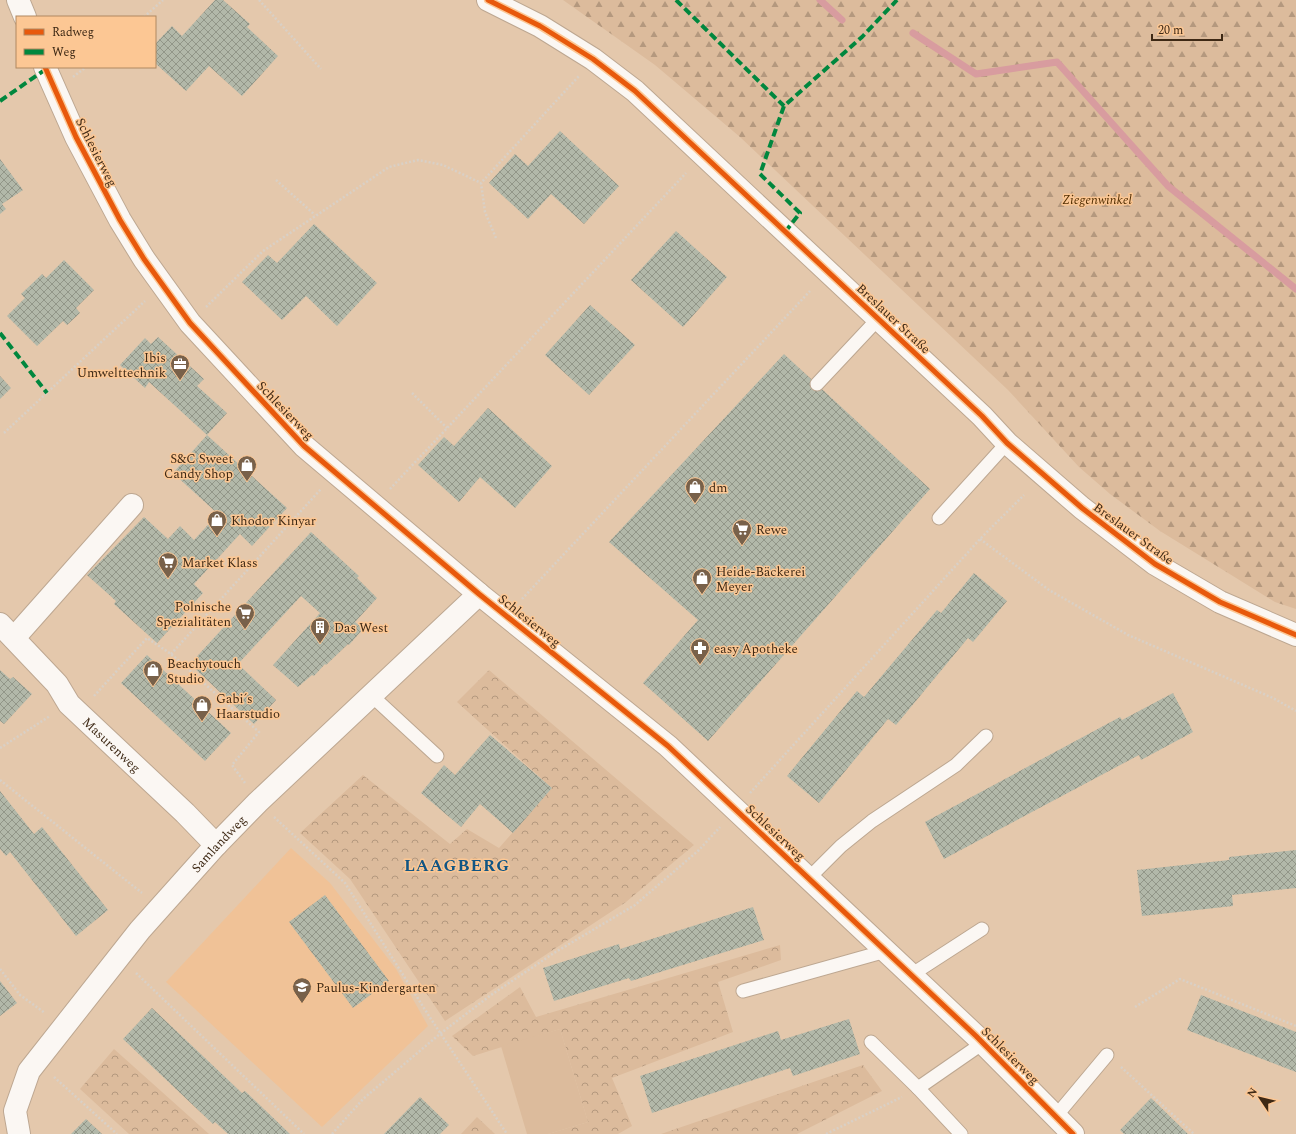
<svg xmlns="http://www.w3.org/2000/svg" width="1296" height="1134" font-family="Spectral,serif">
	<style>
		.built { fill: #f0c297 }
		.forest { fill: url(#forest-firs) }
		.park { fill: url(#park-crowns) }
		.garden { fill: #dcbb9c }
		.lines { fill: none; stroke-linecap: round; stroke-linejoin: round }
		.stream { stroke: #d89c9f; stroke-width: 7 }
		.building { fill: url(#building-cross-hatch) }
		.lane-casing { stroke: #bda791; stroke-width: 15 }
		.street-casing { stroke: #bda791; stroke-width: 24 }
		.secondary-casing { stroke: #bda791; stroke-width: 24 }
		.path { stroke: #d9d0c6; stroke-width: 2.5; stroke-dasharray: 2 2; stroke-linecap: butt }
		.lane { stroke: #fbf7f3; stroke-width: 13 }
		.street { stroke: #fbf7f3; stroke-width: 22 }
		.secondary { stroke: #fbf7f3; stroke-width: 22 }
		.quiet { stroke: #00873e; stroke-width: 4; stroke-dasharray: 8 4; stroke-linecap: butt }
		.cycleway-casing { stroke: #fcc794; stroke-width: 8 }
		.cycleway { stroke: #e8590c; stroke-width: 5 }
		.labels { text-anchor: middle; stroke-width: 3; stroke-linejoin: round; paint-order: stroke }
		.street-label { font-size: 13px; fill: #3e2915; stroke: #fcc794 }
		.park-label { font-size: 13px; font-style: italic; fill: #512e02; stroke: #fcc794 }
		.poi-label { font-size: 13px; fill: #3e2915; stroke: #fcc794; text-anchor: start }
		.district-label { font-size: 17px; font-weight: bold; letter-spacing: 1px; fill: #115584; stroke: #fcc794 }
	</style>
	<defs>
		<pattern id="forest-firs" width="22" height="20" patternUnits="userSpaceOnUse"><rect width="22" height="20" fill="#dcbb9c"/><path d="M5 1l3.5 6h-7zM16 11l3.5 6h-7z" fill="#b4987e"/></pattern>
		<pattern id="park-crowns" width="20" height="18" patternUnits="userSpaceOnUse"><rect width="20" height="18" fill="#dcbb9c"/><path d="M2 6a3 3 0 1 1 6 0M12 15a3 3 0 1 1 6 0" fill="none" stroke="#b4987e"/></pattern>
		<pattern id="building-cross-hatch" width="8" height="8" patternUnits="userSpaceOnUse"><rect width="8" height="8" fill="#b2b8a9"/><path d="M0 0l8 8M0 8l8-8" fill="none" stroke="#929688"/></pattern>
	</defs>
	<rect width="100%" height="100%" fill="#e4c8ac"/>
	<path class="built" d="M291,848L330,883L396,969L428,1026L322,1127L166,982Z"/>
	<path class="forest" d="M563,0H1296V609L1275,602L1228,573L1160,531L1110,494L1079,467L1008,390L740,137L655,65Z"/>
	<g class="park">
		<path d="M489,670L694,845L626,902L445,1021L350,879L300,833L363,775L450,844L467,829L499,848L552,788L457,702Z"/>
		<path d="M780,945L781,960L718,982L733,1032L612,1078L632,1126L618,1134H548L588,1122L560,1029L473,1056L452,1036L520,987L536,1017Z"/>
		<path d="M114,1049L209,1134H129L80,1089Z"/>
		<path d="M863,1065L882,1091L797,1134H661Z"/>
		<path d="M477,1117L495,1134H461Z"/>
	</g>
	<path class="garden" d="M560,1029L588,1122L548,1134H527L501,1046Z"/>
	<g class="lines">
		<g class="stream">
			<path d="M820,0L842,20"/>
			<path d="M913,33L976,74L1057,62L1168,186L1296,289"/>
		</g>
	</g>
	<g class="building">
		<path d="M215,0H223L250,24L247,27L278,56L242,96L209,66L186,91L155,63V44L172,26L182,36Z"/>
		<path d="M560,131L619,186L584,224L551,194L528,219L489,183L515,154L528,166Z"/>
		<path d="M0,159L23,190L2,204L6,209L0,214Z"/>
		<path d="M314,224L377,283L337,326L306,296L282,320L242,282L268,255L277,263Z"/>
		<path d="M676,231L727,277L683,327L631,280Z"/>
		<path d="M64,260L94,290L76,308L80,313L67,325L63,321L37,346L7,316L25,298L21,294L37,279L42,274L46,278Z"/>
		<path d="M590,305L635,345L589,395L545,355Z"/>
		<path d="M158,337L204,379L197,386L227,413L207,435L149,382L145,388L120,365L145,338L151,344Z"/>
		<path d="M784,354L930,489L708,741L643,683L698,620L609,542Z"/>
		<path d="M0,376L11,388L0,399Z"/>
		<path d="M488,408L552,466L515,508L480,477L459,502L418,465L444,437L454,446Z"/>
		<path d="M207,435L287,508L252,546L240,534L194,584L203,593L157,643L114,604L116,601L87,575L144,517L168,539L180,526L194,540L218,514L173,473Z"/>
		<path d="M311,532L359,576L357,578L377,598L355,622L363,629L349,645L348,644L326,665L325,664L314,676L312,675L298,687L273,665L320,613L301,596L238,664L276,700L254,724L190,664Z"/>
		<path d="M974,573L1007,601L973,642L968,638L896,725L888,719L819,803L787,776L857,691L864,697L937,610L941,613Z"/>
		<path d="M147,655L231,733L205,761L121,683Z"/>
		<path d="M0,670L10,679L13,677L32,694L4,724L0,721Z"/>
		<path d="M1173,693L1193,732L1141,760L1139,755L944,859L925,822L1120,717L1122,720Z"/>
		<path d="M490,735L552,788L513,833L480,804L461,827L421,793L444,765L455,775Z"/>
		<path d="M0,791L34,834L42,827L108,910L76,936L10,852L6,856L0,849Z"/>
		<path d="M1296,850V888L1232,895L1233,906L1142,916L1137,870L1229,860V857Z"/>
		<path d="M325,895L389,981L353,1008L289,922Z"/>
		<path d="M753,907L764,940L631,981L629,978L554,1001L543,968L619,944L620,949Z"/>
		<path d="M0,981L17,1003L0,1016Z"/>
		<path d="M1201,995L1296,1032V1072L1187,1030Z"/>
		<path d="M152,1008L242,1093L245,1091L290,1134H228L215,1122L213,1124L123,1039Z"/>
		<path d="M849,1019L860,1054L793,1076L790,1068L652,1113L640,1076L778,1031L781,1040Z"/>
		<path d="M420,1097L449,1125L440,1134H384Z"/>
		<path d="M1151,1098L1188,1134H1124L1120,1130Z"/>
		<path d="M86,1119L102,1134H71Z"/>
	</g>
	<g class="lines">
		<defs>
			<g id="lane">
				<path d="M817,384L878,319"/>
				<path d="M939,518L1007,443"/>
				<path d="M371,695L437,756"/>
				<path d="M809,878L841,846L872,821L956,765L986,736"/>
				<path d="M911,975L982,929"/>
				<path d="M743,991L886,951"/>
				<path d="M871,1042L918,1088L961,1134"/>
				<path d="M918,1088L983,1043"/>
				<path d="M1056,1116L1107,1055"/>
			</g>
			<g id="street">
				<path d="M18,0L25,17"/>
				<path d="M45,67L76,137L120,220L144,259L190,323L304,446L479,594L668,746L976,1036L1073,1134"/>
				<path id="s1" d="M0,624L57,684L69,704L185,813L216,845"/>
				<path d="M14,638L132,505"/>
				<path id="s2" d="M19,1134L15,1111L29,1071L140,930L216,845L258,802L479,594"/>
			</g>
			<path id="secondary" d="M488,0L540,26L593,59L635,91L982,416L1007,443L1082,508L1155,564L1220,602L1296,635"/>
		</defs>
		<use href="#lane" class="lane-casing"/>
		<use href="#street" class="street-casing"/>
		<use href="#secondary" class="secondary-casing"/>
		<g class="path">
			<path d="M259,0L321,69"/>
			<path d="M144,17L163,0"/>
			<path d="M73,77L86,67"/>
			<path d="M276,180L315,215"/>
			<path d="M496,238L485,212L481,183L579,76"/>
			<path d="M206,307L263,251L389,167L418,160L443,165L481,183"/>
			<path d="M412,393L447,428"/>
			<path d="M4,433L145,301"/>
			<path d="M390,489L686,173"/>
			<path d="M980,539L1049,590L1128,635L1273,698L1296,711"/>
			<path d="M522,599L810,291"/>
			<path d="M171,654L321,489"/>
			<path d="M94,696L147,638L171,654L259,732L232,765L245,783"/>
			<path d="M0,748L50,716"/>
			<path d="M0,780L142,893"/>
			<path d="M750,793L980,539L1024,495"/>
			<path d="M274,817L345,883L429,1016L507,1134"/>
			<path d="M0,969L20,995L45,1013"/>
			<path d="M136,973L304,1134"/>
			<path d="M1135,1007L1180,979L1296,1026"/>
			<path d="M1121,1067L1194,1134"/>
			<path d="M54,1077L117,1134"/>
			<path d="M332,1134L363,1099L441,1033L491,995L554,953L635,905L699,850L720,827"/>
			<path d="M826,1134L902,1097"/>
		</g>
		<use href="#lane" class="lane"/>
		<use href="#street" class="street"/>
		<use href="#secondary" class="secondary"/>
		<g class="quiet">
			<path d="M676,0L784,106"/>
			<path d="M0,101L46,69"/>
			<path d="M785,232L800,213L760,174L784,106L862,37L897,0"/>
			<path d="M0,333L47,393"/>
		</g>
		<defs>
			<g id="cycleway">
				<path d="M488,0L540,26L593,59L635,91L982,416L1007,443L1082,508L1155,564L1220,602L1296,635"/>
				<path d="M45,67L76,137L120,220L144,259L190,323L304,446L479,594L668,746L976,1036L1073,1134"/>
			</g>
		</defs>
		<use href="#cycleway" class="cycleway-casing"/>
		<use href="#cycleway" class="cycleway"/>
	</g>
	<defs>
		<symbol id="office-pin" viewBox="-11 -11 22 30"><path d="M0 17L-7.5 6A9.5 9.5 0 1 1 7.5 6Z" fill="#78614a" stroke="#fcc794"/><path d="M-6-3h4V-5.5h4V-3h4V5H-6ZM-1-4.5V-3h2v-1.5ZM-6 0V1H6V0Z" fill="#fff"/></symbol>
		<symbol id="shop-pin" viewBox="-11 -11 22 30"><path d="M0 17L-7.5 6A9.5 9.5 0 1 1 7.5 6Z" fill="#78614a" stroke="#fcc794"/><path d="M-5-2.5h2.3a2.7 3.5 0 0 1 5.4 0H5L5.5 6h-11ZM-1.5-2.5h3a1.5 2.3 0 0 0-3 0Z" fill="#fff"/></symbol>
		<symbol id="supermarket-pin" viewBox="-11 -11 22 30"><path d="M0 17L-7.5 6A9.5 9.5 0 1 1 7.5 6Z" fill="#78614a" stroke="#fcc794"/><path d="M-6-5.5h2.5l.6 2H6L4.5 2H-2.5L-4.4-4H-6ZM-1.5 3.2a1.3 1.3 0 1 0 .1 0ZM3 3.2a1.3 1.3 0 1 0 .1 0Z" fill="#fff"/></symbol>
		<symbol id="building-pin" viewBox="-11 -11 22 30"><path d="M0 17L-7.5 6A9.5 9.5 0 1 1 7.5 6Z" fill="#78614a" stroke="#fcc794"/><path d="M-4-6H4V6H1V3H-1V6H-4ZM-2.5-4.3h1.7v1.8h-1.7ZM.8-4.3h1.7v1.8H.8ZM-2.5-1h1.7V.8h-1.7ZM.8-1h1.7V.8H.8Z" fill="#fff"/></symbol>
		<symbol id="pharmacy-pin" viewBox="-11 -11 22 30"><path d="M0 17L-7.5 6A9.5 9.5 0 1 1 7.5 6Z" fill="#78614a" stroke="#fcc794"/><path d="M-2-6h4v4h4v4h-4v4h-4v-4h-4v-4h4Z" fill="#fff"/></symbol>
		<symbol id="school-pin" viewBox="-11 -11 22 30"><path d="M0 17L-7.5 6A9.5 9.5 0 1 1 7.5 6Z" fill="#78614a" stroke="#fcc794"/><path d="M0-5L7-2L0 1L-7-2ZM-4 1L0 2.5L4 1V4Q0 6-4 4Z" fill="#fff"/></symbol>
	</defs>
	<g fill-rule="evenodd">
		<use href="#office-pin" x="169" y="353" width="22" height="30"/>
		<use href="#shop-pin" x="236" y="454" width="22" height="30"/>
		<use href="#shop-pin" x="684" y="476" width="22" height="30"/>
		<use href="#shop-pin" x="206" y="509" width="22" height="30"/>
		<use href="#supermarket-pin" x="731" y="518" width="22" height="30"/>
		<use href="#supermarket-pin" x="157" y="551" width="22" height="30"/>
		<use href="#shop-pin" x="691" y="567" width="22" height="30"/>
		<use href="#supermarket-pin" x="234" y="602" width="22" height="30"/>
		<use href="#building-pin" x="309" y="616" width="22" height="30"/>
		<use href="#pharmacy-pin" x="689" y="637" width="22" height="30"/>
		<use href="#shop-pin" x="142" y="659" width="22" height="30"/>
		<use href="#shop-pin" x="191" y="694" width="22" height="30"/>
		<use href="#school-pin" x="291" y="976" width="22" height="30"/>
	</g>
	<g class="labels">
		<g class="street-label">
			<text transform="translate(97 152) rotate(63)" y="5">Schlesierweg</text>
			<text transform="translate(894 318) rotate(43)" y="5">Breslauer Straße</text>
			<text transform="translate(286 410) rotate(46)" y="5">Schlesierweg</text>
			<text transform="translate(1134 533) rotate(36)" y="5">Breslauer Straße</text>
			<text transform="translate(530 620) rotate(39)" y="5">Schlesierweg</text>
			<text dy="5" stroke="none"><textPath href="#s1" startOffset="165">Masurenweg</textPath></text>
			<text transform="translate(776 832) rotate(43)" y="5">Schlesierweg</text>
			<text dy="5" stroke="none"><textPath href="#s2" startOffset="362">Samlandweg</textPath></text>
			<text transform="translate(1011 1055) rotate(45)" y="5">Schlesierweg</text>
		</g>
		<g class="park-label">
			<text x="1097" y="204">Ziegenwinkel</text>
		</g>
		<g class="poi-label">
			<text x="166" y="362" text-anchor="end">Ibis<tspan x="166" dy="15">Umwelttechnik</tspan></text>
			<text x="233" y="463" text-anchor="end">S&amp;C Sweet<tspan x="233" dy="15">Candy Shop</tspan></text>
			<text x="709" y="492">dm</text>
			<text x="231" y="525">Khodor Kinyar</text>
			<text x="756" y="534">Rewe</text>
			<text x="182" y="567">Market Klass</text>
			<text x="716" y="576">Heide-Bäckerei<tspan x="716" dy="15">Meyer</tspan></text>
			<text x="231" y="611" text-anchor="end">Polnische<tspan x="231" dy="15">Spezialitäten</tspan></text>
			<text x="334" y="632">Das West</text>
			<text x="714" y="653">easy Apotheke</text>
			<text x="167" y="668">Beachytouch<tspan x="167" dy="15">Studio</tspan></text>
			<text x="216" y="703">Gabi´s<tspan x="216" dy="15">Haarstudio</tspan></text>
			<text x="316" y="992">Paulus-Kindergarten</text>
		</g>
		<g class="district-label">
			<text x="457" y="871">LAAGBERG</text>
		</g>
	</g>
	<rect x="16" y="16" width="140" height="52" fill="#fcc794" stroke="#b08861"/>
	<rect x="24" y="29" width="20" height="6" fill="#e8590c" stroke="#b08861"/>
	<text x="52" y="36" font-size="12" fill="#3e2915">Radweg</text>
	<rect x="24" y="49" width="20" height="6" fill="#00873e" stroke="#b08861"/>
	<text x="52" y="56" font-size="12" fill="#3e2915">Weg</text>
	<g transform="translate(1260 1098) rotate(305)" stroke="#fcc794" stroke-width="3" paint-order="stroke">
	<path d="M0-3L7 15L0 10L-7 15Z" fill="#3e2915"/>
	<text y="-6" font-size="11" font-weight="bold" text-anchor="middle" fill="#3e2915">N</text>
	</g>
	<path d="M1152 34v6h70v-6" fill="none" stroke="#3e2915" stroke-width="2"/>
	<text x="1158" y="34" font-size="12" fill="#3e2915" stroke="#fcc794" stroke-width="3" paint-order="stroke">20 m</text>
</svg>
